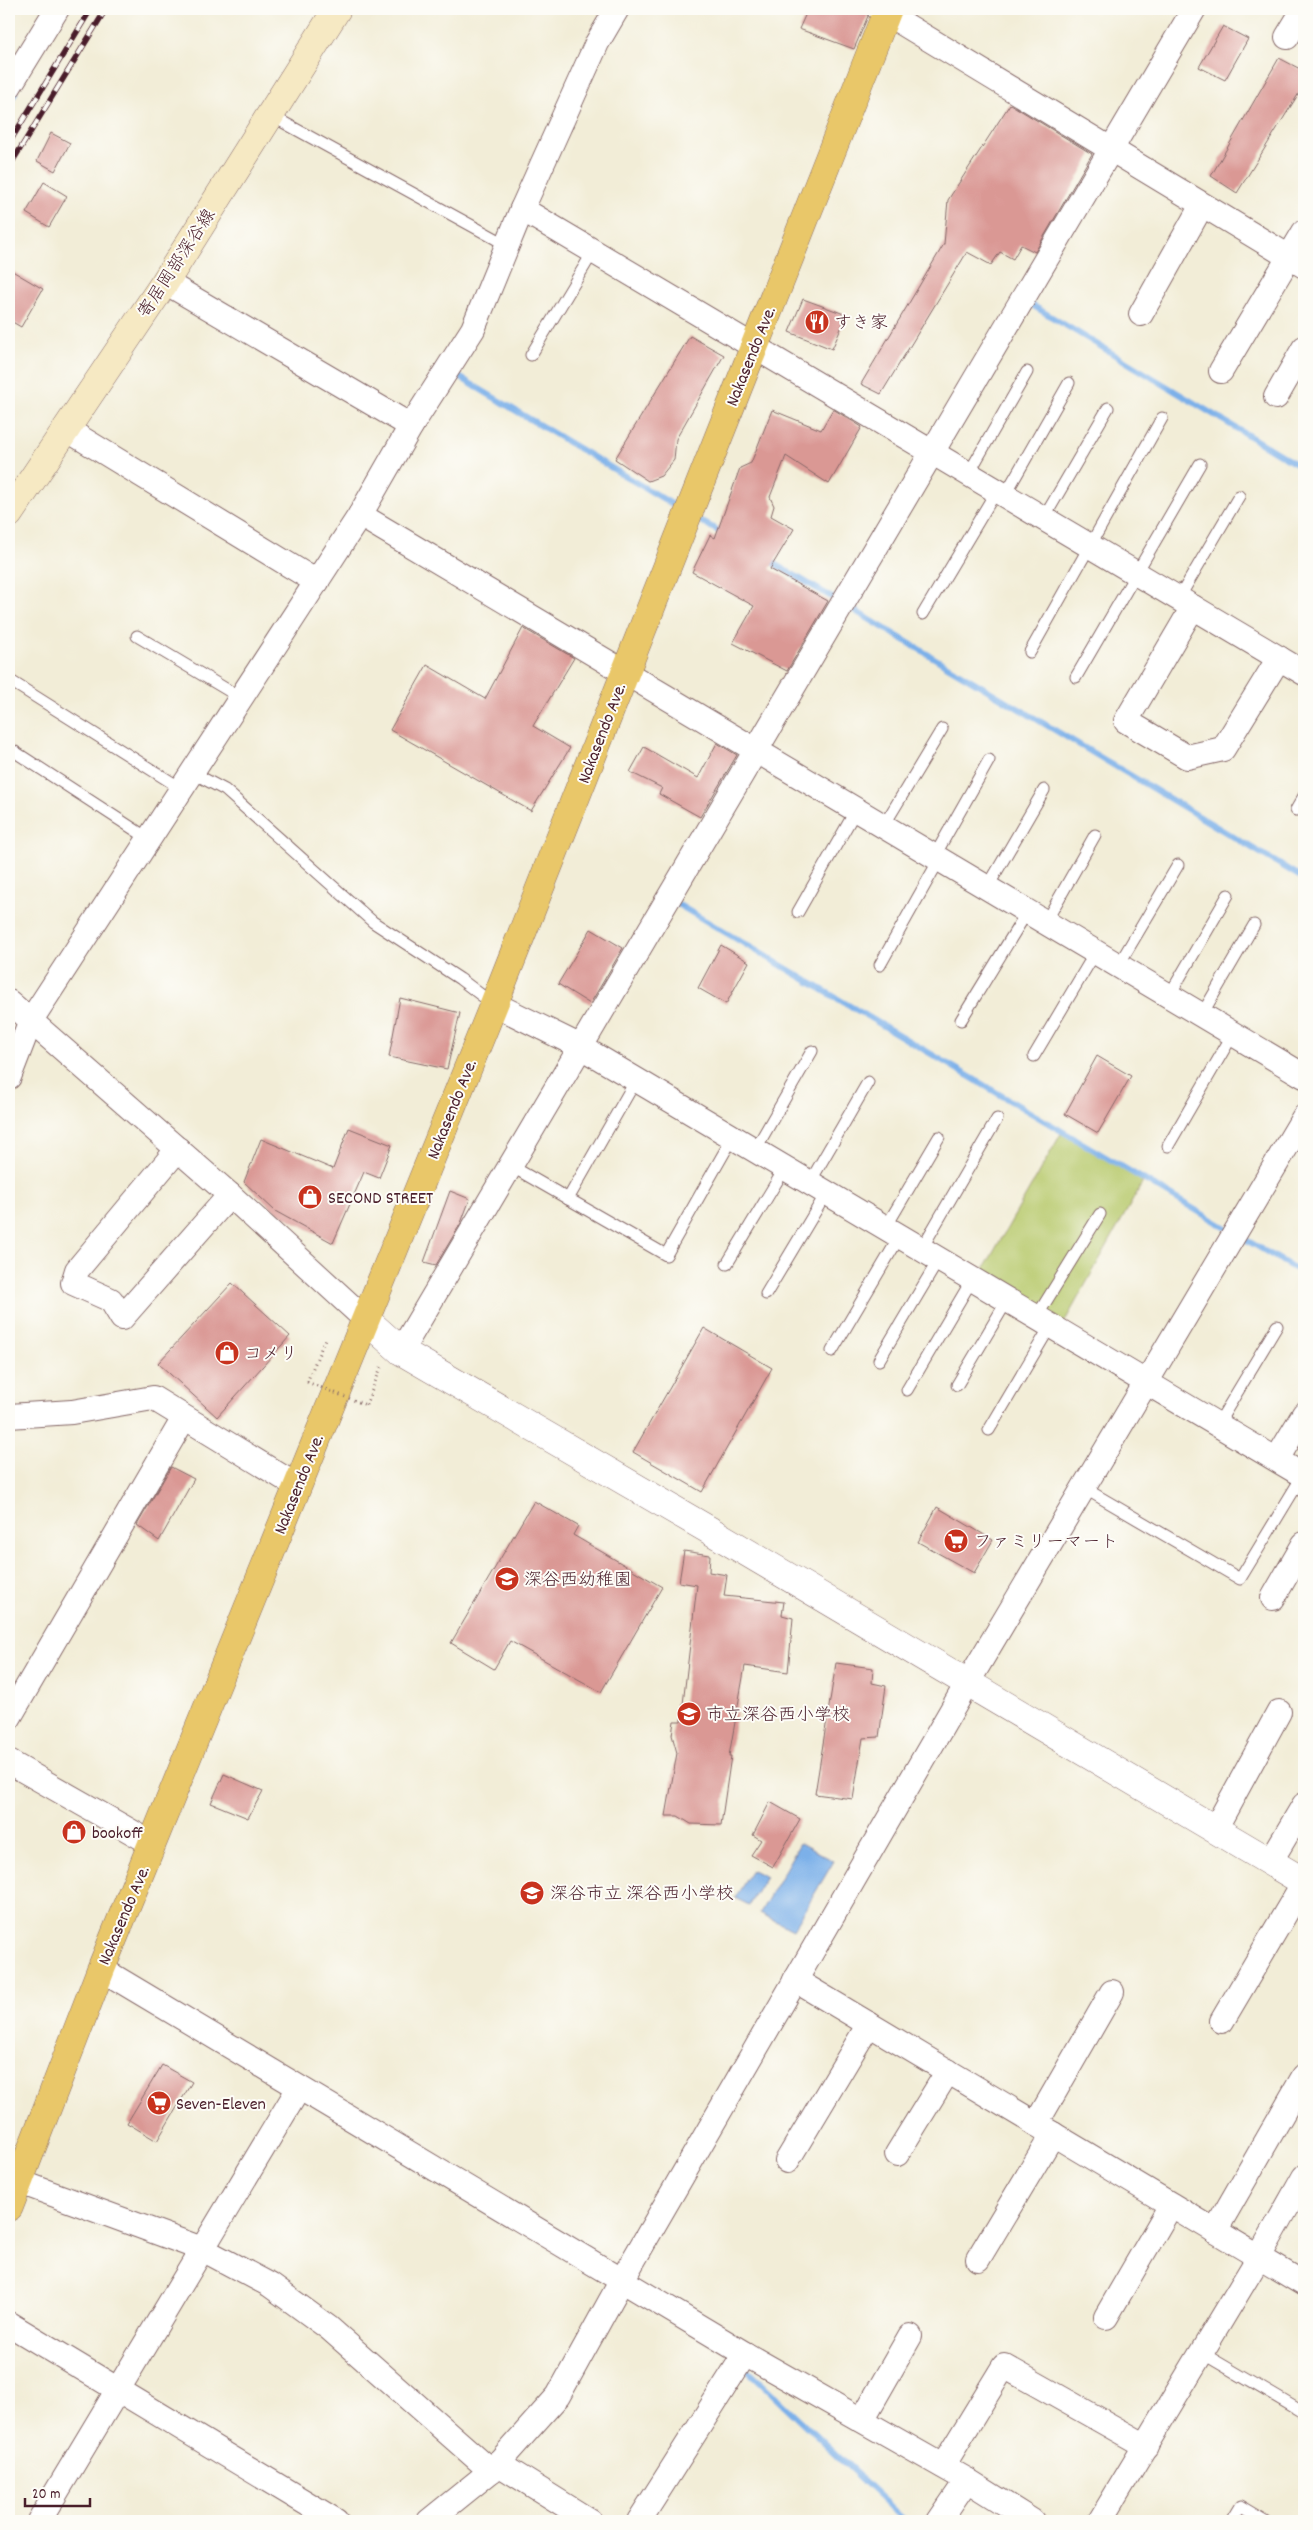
<svg xmlns="http://www.w3.org/2000/svg" width="1313" height="2530" font-family="Dekko,'Klee One',sans-serif">
	<style>
		.green { fill: #b7c96c; stroke: #80744c }
		.water { fill: #7cb0e9; stroke: #63688a }
		.lines { fill: none; stroke-linecap: round; stroke-linejoin: round }
		.stream { stroke: #7cb0e9; stroke-width: 6 }
		.building { fill: #da9894 }
		.service-casing { stroke: #856767; stroke-width: 13 }
		.minor-casing { stroke: #856767; stroke-width: 26 }
		.tertiary-casing { stroke: #856767; stroke-width: 29 }
		.secondary-casing { stroke: #856767; stroke-width: 29 }
		.trunk-casing { stroke: #856767; stroke-width: 29 }
		.path { stroke: #856767; stroke-width: 3; stroke-dasharray: 1 4; stroke-linecap: butt }
		.service { stroke: #fff; stroke-width: 11 }
		.minor { stroke: #fff; stroke-width: 24 }
		.tertiary { stroke: #fff; stroke-width: 28 }
		.secondary { stroke: #f6e9c3; stroke-width: 28 }
		.trunk { stroke: #e9c769; stroke-width: 28 }
		.rail-casing { stroke: #4a1f2b; stroke-width: 5.5 }
		.rail { stroke: #fdfcf7; stroke-width: 4; stroke-dasharray: 11; stroke-linecap: butt }
		.path-bridge { stroke: #856767; stroke-width: 3; stroke-dasharray: 1 4; stroke-linecap: butt }
		.labels { text-anchor: middle; stroke-width: 4; stroke-linejoin: round; paint-order: stroke }
		.street-label { font-size: 18px; fill: #4a1f2b; stroke: #fdfcf7 }
		.poi-label { font-size: 18px; fill: #4a1f2b; stroke: #fdfcf7; text-anchor: start }
	</style>
	<rect width="100%" height="100%" fill="#fdfcf7"/>
	<filter id="ink" filterUnits="userSpaceOnUse"><feTurbulence type="fractalNoise" baseFrequency=".02" numOctaves="2"/><feDisplacementMap in="SourceGraphic" scale="10" xChannelSelector="R" yChannelSelector="G"/><feConvolveMatrix kernelMatrix="1 2 1 2 8 2 1 2 1" color-interpolation-filters="sRGB"/></filter>
	<filter id="wash" filterUnits="userSpaceOnUse"><feTurbulence type="fractalNoise" baseFrequency=".0096" numOctaves="4" result="noise"/><feDisplacementMap in="SourceGraphic" scale="20" xChannelSelector="R" yChannelSelector="G"/><feGaussianBlur stdDeviation="1.12" result="paint"/><feColorMatrix in="noise" values="0 0 0 0 0 0 0 0 0 0 0 0 0 0 0 0 0 1.4 0 .05"/><feComposite in="paint" operator="in"/></filter>
	<g filter="url(#wash)">
		<rect width="100%" height="100%" fill="#f2edd7"/>
		<path class="green" d="M1062,1132L1144,1180L1060,1330L977,1281Z"/>
		<g class="water">
			<path d="M800,1843L834,1861L793,1930L760,1913Z"/>
			<path d="M752,1870L766,1877L749,1905L735,1898Z"/>
		</g>
		<g class="lines">
			<g class="stream">
				<path d="M9,103L15,93"/>
				<path d="M1027,302L1304,469"/>
				<path d="M451,372L682,510"/>
				<path d="M693,517L724,534"/>
				<path d="M767,559L838,601"/>
				<path d="M847,606L1304,879"/>
				<path d="M672,901L1304,1274"/>
				<path d="M742,2365L906,2521"/>
			</g>
		</g>
		<g id="blocks">
			<g class="building">
				<path d="M808,9H860L866,11L868,16L854,49L799,29Z"/>
				<path d="M1223,26L1248,39L1225,80L1199,67Z"/>
				<path d="M1279,58L1304,71V85L1237,193L1211,176Z"/>
				<path d="M1010,104L1092,154L1035,252L1021,245L1013,259L1000,252L991,265L967,252L881,394L861,384L944,244L948,200Z"/>
				<path d="M51,133L70,143L55,171L37,161Z"/>
				<path d="M44,182L67,196L49,227L26,213Z"/>
				<path d="M9,269L43,289L21,327L9,320Z"/>
				<path d="M803,299L847,315L832,349L789,332Z"/>
				<path d="M690,336L724,355L676,439L674,460L661,476L648,481L615,459Z"/>
				<path d="M833,409L862,427L829,484L786,456L770,497L774,506L771,516L794,529L770,569L828,601L787,671L733,643L754,606L692,572L710,535L715,538L740,468L751,463L772,410L821,430Z"/>
				<path d="M523,628L574,658L533,726L570,748L531,811L390,730L427,665L485,699Z"/>
				<path d="M717,743L737,755L700,817L659,794L662,788L630,772L644,747L698,778Z"/>
				<path d="M591,929L623,948L590,1004L558,984Z"/>
				<path d="M721,945L749,962L726,1004L698,988Z"/>
				<path d="M400,998L460,1013L447,1069L389,1057Z"/>
				<path d="M1097,1056L1131,1076L1098,1133L1065,1114Z"/>
				<path d="M349,1128L392,1145L379,1178L364,1172L333,1243L275,1211L244,1182L261,1139L333,1169Z"/>
				<path d="M450,1191L470,1199L461,1223L436,1265L424,1262Z"/>
				<path d="M232,1283L290,1336L217,1417L158,1363Z"/>
				<path d="M704,1328L772,1368L702,1492L633,1452Z"/>
				<path d="M171,1467L194,1479L159,1541L137,1525Z"/>
				<path d="M534,1501L578,1526L573,1535L662,1587L601,1692L510,1641L494,1669L451,1643Z"/>
				<path d="M937,1507L993,1540L974,1573L918,1542Z"/>
				<path d="M684,1551L710,1555L709,1572L727,1575L724,1596L784,1602L782,1615L793,1618L788,1672L745,1666L729,1756H731L721,1825L691,1824L678,1816H666L677,1753L672,1735L674,1721H681L697,1585L679,1582Z"/>
				<path d="M836,1663L873,1668L872,1683L886,1686L879,1737L863,1738L853,1799L815,1794Z"/>
				<path d="M224,1774L263,1791L248,1818L211,1803Z"/>
				<path d="M770,1802L800,1819L773,1867L751,1855L761,1840L753,1835Z"/>
				<path d="M162,2065L192,2082L157,2141L127,2123Z"/>
			</g>
		</g>
	</g>
	<g filter="url(#ink)">
		<use href="#blocks" fill-opacity="0" stroke="#856767" stroke-width="1"/>
		<g class="lines">
			<defs>
				<g id="service">
					<path d="M270,115L507,245"/>
					<path d="M531,355L593,252"/>
					<path d="M969,473L1027,372"/>
					<path d="M1005,495L1069,383"/>
					<path d="M1044,518L1108,408"/>
					<path d="M1179,598L1239,496"/>
					<path d="M923,614L997,490"/>
					<path d="M137,636L241,698"/>
					<path d="M1030,652L1162,418"/>
					<path d="M1076,677L1200,464"/>
					<path d="M9,680L182,789"/>
					<path d="M9,748L149,839"/>
					<path d="M193,773L225,790L373,922L460,979L493,1004"/>
					<path d="M1296,810L1304,796"/>
					<path d="M883,827L942,729"/>
					<path d="M934,857L989,760"/>
					<path d="M987,888L1044,790"/>
					<path d="M798,912L856,810"/>
					<path d="M1045,923L1095,835"/>
					<path d="M880,965L939,860"/>
					<path d="M1118,966L1178,865"/>
					<path d="M1169,996L1228,895"/>
					<path d="M1201,1016L1254,925"/>
					<path d="M961,1020L1027,912"/>
					<path d="M1034,1056L1095,953"/>
					<path d="M1168,1146L1233,1034"/>
					<path d="M755,1150L812,1051"/>
					<path d="M511,1166L666,1255L733,1137"/>
					<path d="M810,1182L868,1082"/>
					<path d="M568,1199L636,1080"/>
					<path d="M886,1227L939,1137"/>
					<path d="M922,1248L997,1119"/>
					<path d="M727,1264L785,1168"/>
					<path d="M766,1294L827,1192"/>
					<path d="M1037,1316L1100,1214"/>
					<path d="M832,1351L900,1236"/>
					<path d="M879,1360L939,1259"/>
					<path d="M957,1385L1008,1299"/>
					<path d="M907,1390L973,1278"/>
					<path d="M1218,1424L1277,1326"/>
					<path d="M989,1430L1051,1325"/>
					<path d="M1084,1488L1240,1579L1303,1475"/>
					<path d="M1202,2353L1304,2413"/>
					<path d="M1232,2521L1241,2506L1266,2521"/>
				</g>
				<g id="minor">
					<path d="M879,9L1304,266"/>
					<path d="M1287,37L1304,9"/>
					<path d="M9,87L57,9"/>
					<path d="M522,209L1304,673"/>
					<path d="M165,282L411,426"/>
					<path d="M1141,314L1202,205"/>
					<path d="M1221,371L1304,232"/>
					<path d="M1276,397L1304,348"/>
					<path d="M66,429L317,582"/>
					<path d="M360,515L1304,1076"/>
					<path d="M1193,607L1126,721L1187,757L1223,749L1279,658"/>
					<path d="M9,1002L230,1195L365,1319"/>
					<path d="M494,1004L581,1047L1304,1476"/>
					<path d="M9,1077L31,1020L360,515L411,426L473,329L522,209L597,43L617,9"/>
					<path d="M178,1149L77,1270L73,1283L111,1300L122,1318L230,1195"/>
					<path d="M401,1351L1194,9"/>
					<path d="M9,1416L72,1412L153,1398L297,1486"/>
					<path d="M1277,1459L1304,1414"/>
					<path d="M1273,1598L1304,1544"/>
					<path d="M9,1718L184,1418"/>
					<path d="M9,1762L153,1844"/>
					<path d="M1215,1829L1279,1712"/>
					<path d="M1270,1862L1304,1805"/>
					<path d="M101,1969L745,2354L967,2480L1032,2521"/>
					<path d="M795,1980L1304,2284"/>
					<path d="M1222,2021L1304,1882"/>
					<path d="M1036,2124L1112,1992"/>
					<path d="M897,2154L948,2071"/>
					<path d="M787,2161L869,2024"/>
					<path d="M9,2178L202,2249L270,2285L329,2328L491,2471"/>
					<path d="M1215,2231L1304,2076"/>
					<path d="M978,2259L1053,2134"/>
					<path d="M1106,2317L1171,2205"/>
					<path d="M9,2324L336,2521"/>
					<path d="M862,2420L910,2336"/>
					<path d="M497,2463L590,2521"/>
					<path d="M943,2466L1004,2366L1146,2446"/>
					<path d="M39,2521L299,2088"/>
					<path d="M429,2521L491,2471L558,2396L622,2280L968,1682L1304,1117"/>
					<path d="M639,2521L745,2354"/>
					<path d="M939,2521L967,2480"/>
					<path d="M1100,2521L1259,2257L1304,2177"/>
				</g>
				<path id="tertiary" d="M365,1319L401,1351L709,1530L1304,1882"/>
				<path id="secondary" d="M9,514L165,282L337,9"/>
				<path id="trunk" d="M9,2207L101,1969L494,1004L888,9"/>
			</defs>
			<use href="#service" class="service-casing"/>
			<use href="#minor" class="minor-casing"/>
			<use href="#tertiary" class="tertiary-casing"/>
			<use href="#secondary" class="secondary-casing"/>
			<use href="#trunk" class="trunk-casing"/>
			<g class="path">
				<path d="M307,1382L325,1339"/>
				<path d="M366,1405L382,1365"/>
			</g>
			<use href="#service" class="service"/>
			<use href="#minor" class="minor"/>
			<use href="#tertiary" class="tertiary"/>
			<use href="#secondary" class="secondary"/>
			<use href="#trunk" class="trunk"/>
			<defs>
				<g id="rail">
					<path d="M9,143L91,9"/>
					<path d="M9,167L106,9"/>
				</g>
			</defs>
			<use href="#rail" class="rail-casing"/>
			<use href="#rail" class="rail"/>
			<path class="path-bridge" d="M307,1382L366,1405"/>
		</g>
	</g>
	<defs>
		<symbol id="restaurant-disc" viewBox="-11 -11 22 22"><circle r="9.5" fill="#c8321e" stroke="#fdfcf7"/><path d="M-5-6h1v4h1v-4h1v4h1v-4h1v5L-1.5 .5V6h-2V.5L-5-1ZM5-6V6H3V1.5H1.5Q1.5-4 5-6Z" fill="#fff"/></symbol>
		<symbol id="shop-disc" viewBox="-11 -11 22 22"><circle r="9.5" fill="#c8321e" stroke="#fdfcf7"/><path d="M-5-2.5h2.3a2.7 3.5 0 0 1 5.4 0H5L5.5 6h-11ZM-1.5-2.5h3a1.5 2.3 0 0 0-3 0Z" fill="#fff"/></symbol>
		<symbol id="supermarket-disc" viewBox="-11 -11 22 22"><circle r="9.5" fill="#c8321e" stroke="#fdfcf7"/><path d="M-6-5.5h2.5l.6 2H6L4.5 2H-2.5L-4.4-4H-6ZM-1.5 3.2a1.3 1.3 0 1 0 .1 0ZM3 3.2a1.3 1.3 0 1 0 .1 0Z" fill="#fff"/></symbol>
		<symbol id="school-disc" viewBox="-11 -11 22 22"><circle r="9.5" fill="#c8321e" stroke="#fdfcf7"/><path d="M0-5L7-2L0 1L-7-2ZM-4 1L0 2.5L4 1V4Q0 6-4 4Z" fill="#fff"/></symbol>
	</defs>
	<g fill-rule="evenodd">
		<use href="#restaurant-disc" x="803" y="308" width="28" height="28"/>
		<use href="#shop-disc" x="296" y="1183" width="28" height="28"/>
		<use href="#shop-disc" x="213" y="1339" width="28" height="28"/>
		<use href="#supermarket-disc" x="942" y="1527" width="28" height="28"/>
		<use href="#school-disc" x="493" y="1565" width="28" height="28"/>
		<use href="#school-disc" x="675" y="1700" width="28" height="28"/>
		<use href="#shop-disc" x="60" y="1818" width="28" height="28"/>
		<use href="#school-disc" x="518" y="1879" width="28" height="28"/>
		<use href="#supermarket-disc" x="145" y="2089" width="28" height="28"/>
	</g>
	<g class="labels">
		<g class="street-label">
			<text transform="translate(176 263) rotate(-57)" y="6">寄居岡部深谷線</text>
			<text transform="translate(750 356) rotate(-68)" y="6">Nakasendo Ave.</text>
			<text transform="translate(601 733) rotate(-69)" y="6">Nakasendo Ave.</text>
			<text transform="translate(451 1109) rotate(-68)" y="6">Nakasendo Ave.</text>
			<text transform="translate(298 1484) rotate(-68)" y="6">Nakasendo Ave.</text>
			<text transform="translate(123 1915) rotate(-67)" y="6">Nakasendo Ave.</text>
		</g>
		<g class="poi-label">
			<text x="834" y="328">すき家</text>
			<text x="328" y="1203">SECOND STREET</text>
			<text x="244" y="1359">コメリ</text>
			<text x="974" y="1547">ファミリーマート</text>
			<text x="524" y="1585">深谷西幼稚園</text>
			<text x="706" y="1720">市立深谷西小学校</text>
			<text x="92" y="1838">bookoff</text>
			<text x="550" y="1899">深谷市立 深谷西小学校</text>
			<text x="176" y="2109">Seven-Eleven</text>
		</g>
	</g>
	<rect width="1313" height="2530" fill="none" stroke="#fdfcf7" stroke-width="30"/>
	<path d="M25 2498v8h65v-8" fill="none" stroke="#4a1f2b" stroke-width="2.5"/>
	<text x="32" y="2498" font-size="15" fill="#4a1f2b" stroke="#fdfcf7" stroke-width="4" paint-order="stroke">20 m</text>
</svg>
